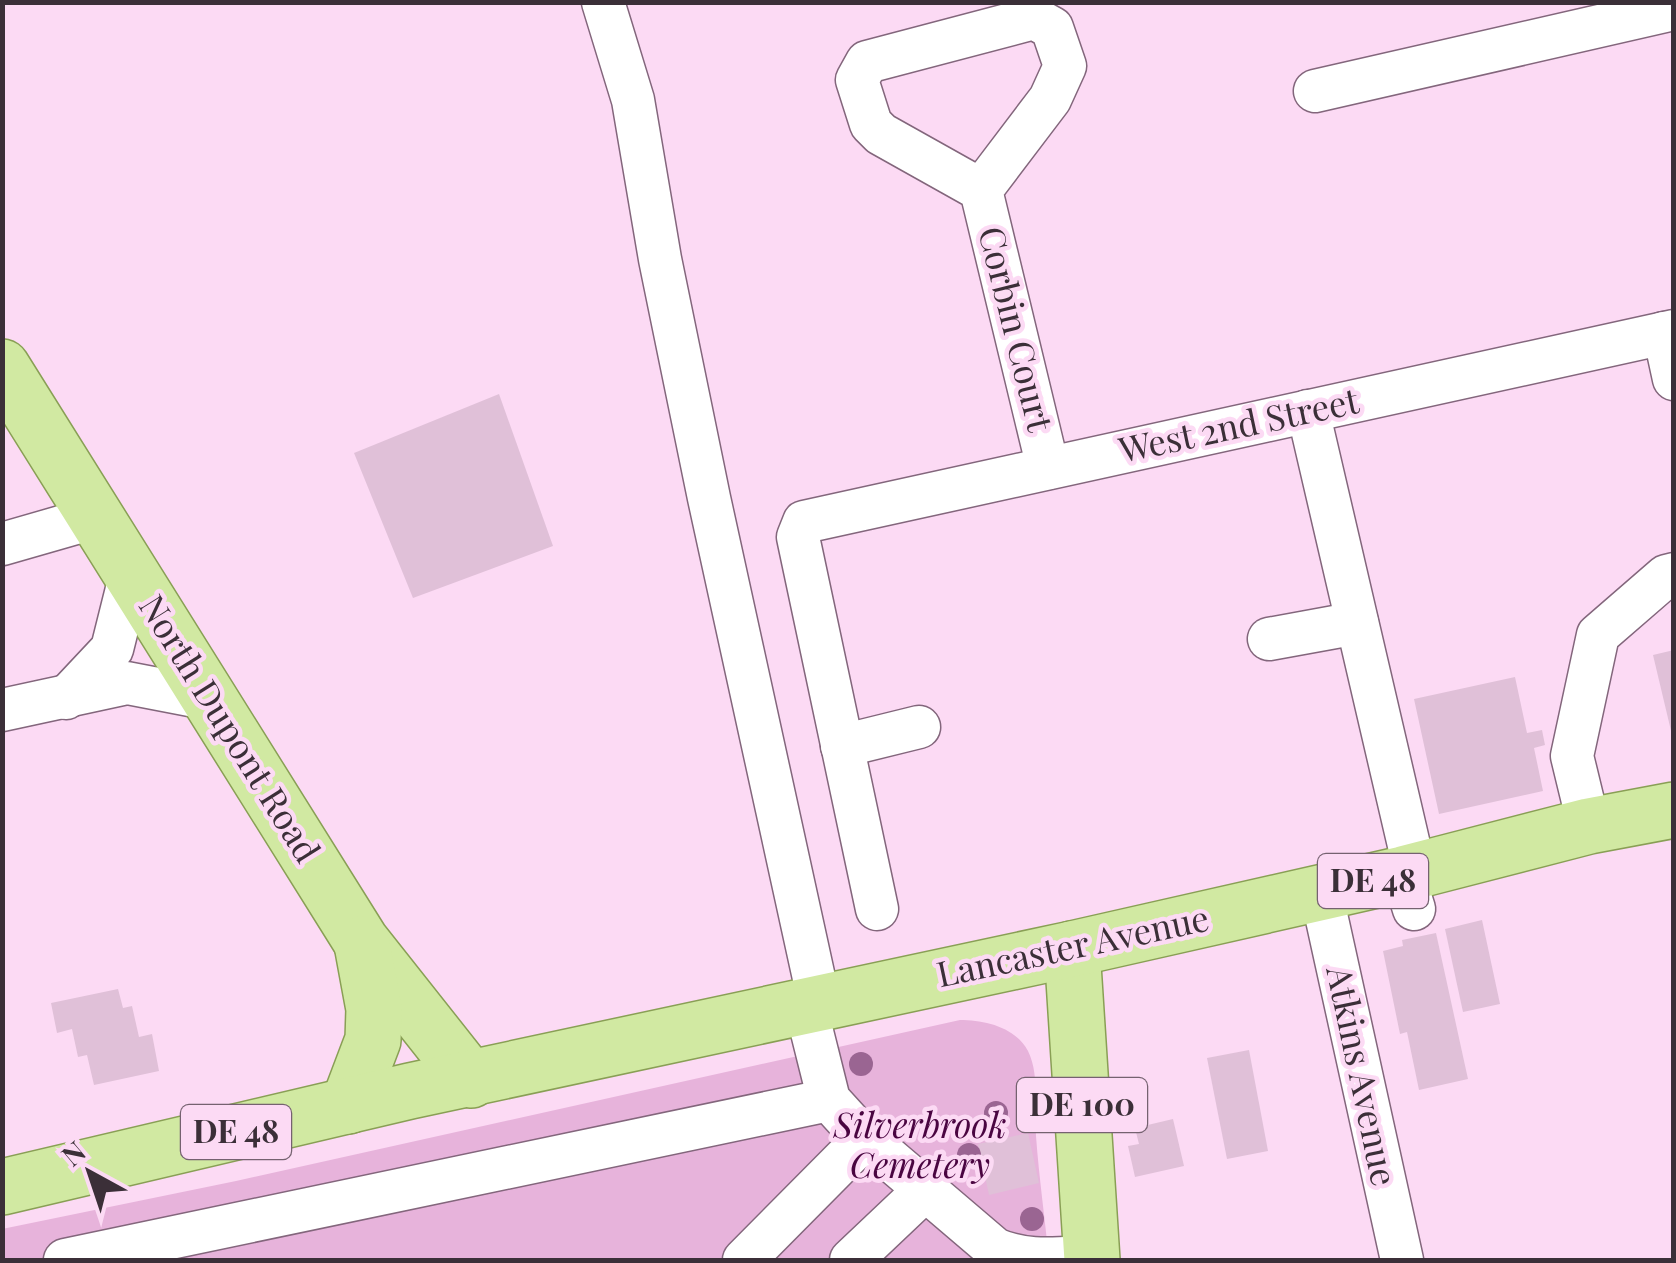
<svg xmlns="http://www.w3.org/2000/svg" width="1676" height="1263" font-family="'Playfair Display',serif">
	<style>
		.green { fill: #e7b3db }
		.building { fill: #e0c0d8 }
		.lines { fill: none; stroke-linecap: round; stroke-linejoin: round }
		.minor-casing { stroke: #83667c; stroke-width: 45 }
		.major-casing { stroke: #899f55; stroke-width: 58 }
		.minor { stroke: #fff; stroke-width: 42 }
		.major { stroke: #d1e9a2; stroke-width: 55 }
		.tree { fill: #9a6592 }
		.labels { text-anchor: middle; stroke-width: 9; stroke-linejoin: round; paint-order: stroke }
		.shield { fill: #fcdaf4; stroke: #756270; stroke-width: 2.5 }
		.shield-label { font-size: 32px; font-weight: bold; fill: #3b2f38 }
		.street-label { font-size: 35px; fill: #3b2f38; stroke: #fcdaf4 }
		.park-label { font-size: 35px; font-style: italic; fill: #4a0541; stroke: #fcdaf4 }
	</style>
	<rect width="100%" height="100%" fill="#fcdaf4"/>
	<path class="green" d="M960,1020C985,1020 1015,1027 1028,1051C1040,1075 1034,1110 1036,1136C1039,1177 1045,1219 1049,1260H3L2,1229L236,1181Z"/>
	<g class="building">
		<path d="M499,394L553,546L413,598L354,453Z"/>
		<path d="M1674,650V735H1672L1653,655Z"/>
		<path d="M1515,677L1527,733L1542,730L1545,745L1534,748L1543,791L1439,814L1414,699Z"/>
		<path d="M1482,920L1500,1004L1463,1012L1445,929Z"/>
		<path d="M1436,933L1468,1079L1419,1090L1407,1032L1400,1034L1383,951L1403,946L1402,940Z"/>
		<path d="M118,989L123,1008L132,1006L139,1037L152,1034L159,1071L94,1085L87,1055L78,1057L72,1029L57,1033L51,1003Z"/>
		<path d="M1249,1050L1268,1151L1227,1159L1207,1058Z"/>
		<path d="M1173,1119L1184,1166L1135,1177L1128,1146L1139,1144L1135,1128Z"/>
		<path d="M1028,1133L1039,1183L989,1195L978,1144Z"/>
	</g>
	<g class="lines">
		<defs>
			<g id="minor">
				<path d="M603,2L633,100L660,259L709,498L819,1001"/>
				<path d="M1315,91L1674,9"/>
				<path d="M981,190L1050,99L1065,66L1052,28L1034,18L867,62L857,80L871,124L881,134L981,190L1048,468"/>
				<path d="M1664,333L1674,379"/>
				<path d="M1308,411L1415,871"/>
				<path d="M2,544L96,517"/>
				<path d="M1269,639L1357,623"/>
				<path d="M66,698L112,649L131,573"/>
				<path d="M2,710L127,683L210,699"/>
				<path d="M842,746L919,727"/>
				<path d="M1589,826L1572,756L1598,635L1666,576L1674,574"/>
				<path d="M1403,874L1414,909"/>
				<path d="M1321,892L1402,1260"/>
				<path d="M877,909L798,537L804,522L1674,331"/>
				<path d="M805,1004L829,1100L859,1133L995,1249C1027,1263 1058,1258 1092,1257"/>
				<path d="M65,1260L829,1100"/>
				<path d="M744,1260L865,1138"/>
				<path d="M851,1260L926,1189"/>
			</g>
			<g id="major">
				<path d="M2,367L361,941L471,1080"/>
				<path d="M1072,949L1092,1260"/>
				<path d="M348,1106L373,1040L374,1009L362,944"/>
				<path d="M2,1187L410,1091L1072,949L1403,874L1589,826L1674,810"/>
			</g>
		</defs>
		<use href="#minor" class="minor-casing"/>
		<use href="#major" class="major-casing"/>
		<use href="#minor" class="minor"/>
		<use href="#major" class="major"/>
	</g>
	<g class="tree">
		<circle cx="861" cy="1064" r="12"/>
		<circle cx="996" cy="1113" r="12"/>
		<circle cx="969" cy="1155" r="12"/>
		<circle cx="1032" cy="1219" r="12"/>
	</g>
	<g class="labels">
		<g class="shield">
			<rect x="1318" y="854" width="110" height="54" rx="8"/>
			<rect x="1017" y="1078" width="130" height="54" rx="8"/>
			<rect x="181" y="1105" width="110" height="54" rx="8"/>
		</g>
		<g class="shield-label">
			<text x="1373" y="892">DE 48</text>
			<text x="1082" y="1116">DE 100</text>
			<text x="236" y="1143">DE 48</text>
		</g>
		<g class="street-label">
			<text transform="translate(1015 329) rotate(76)" y="12">Corbin Court</text>
			<text transform="translate(1239 426) rotate(-12)" y="12">West 2nd Street</text>
			<text transform="translate(229 729) rotate(58)" y="12">North Dupont Road</text>
			<text transform="translate(1073 947) rotate(-12)" y="12">Lancaster Avenue</text>
			<text transform="translate(1361 1076) rotate(78)" y="12">Atkins Avenue</text>
		</g>
		<g class="park-label">
			<text x="920" y="1138">Silverbrook<tspan x="920" dy="40">Cemetery</tspan></text>
		</g>
	</g>
	<rect width="1676" height="1263" fill="none" stroke="#3b2f38" stroke-width="10"/>
	<g transform="translate(90 1173) rotate(320)" stroke="#fcdaf4" stroke-width="8" paint-order="stroke">
	<path d="M0-8L18 38L0 25L-18 38Z" fill="#3b2f38"/>
	<text y="-15" font-size="28" font-weight="bold" text-anchor="middle" fill="#3b2f38">N</text>
	</g>
</svg>
